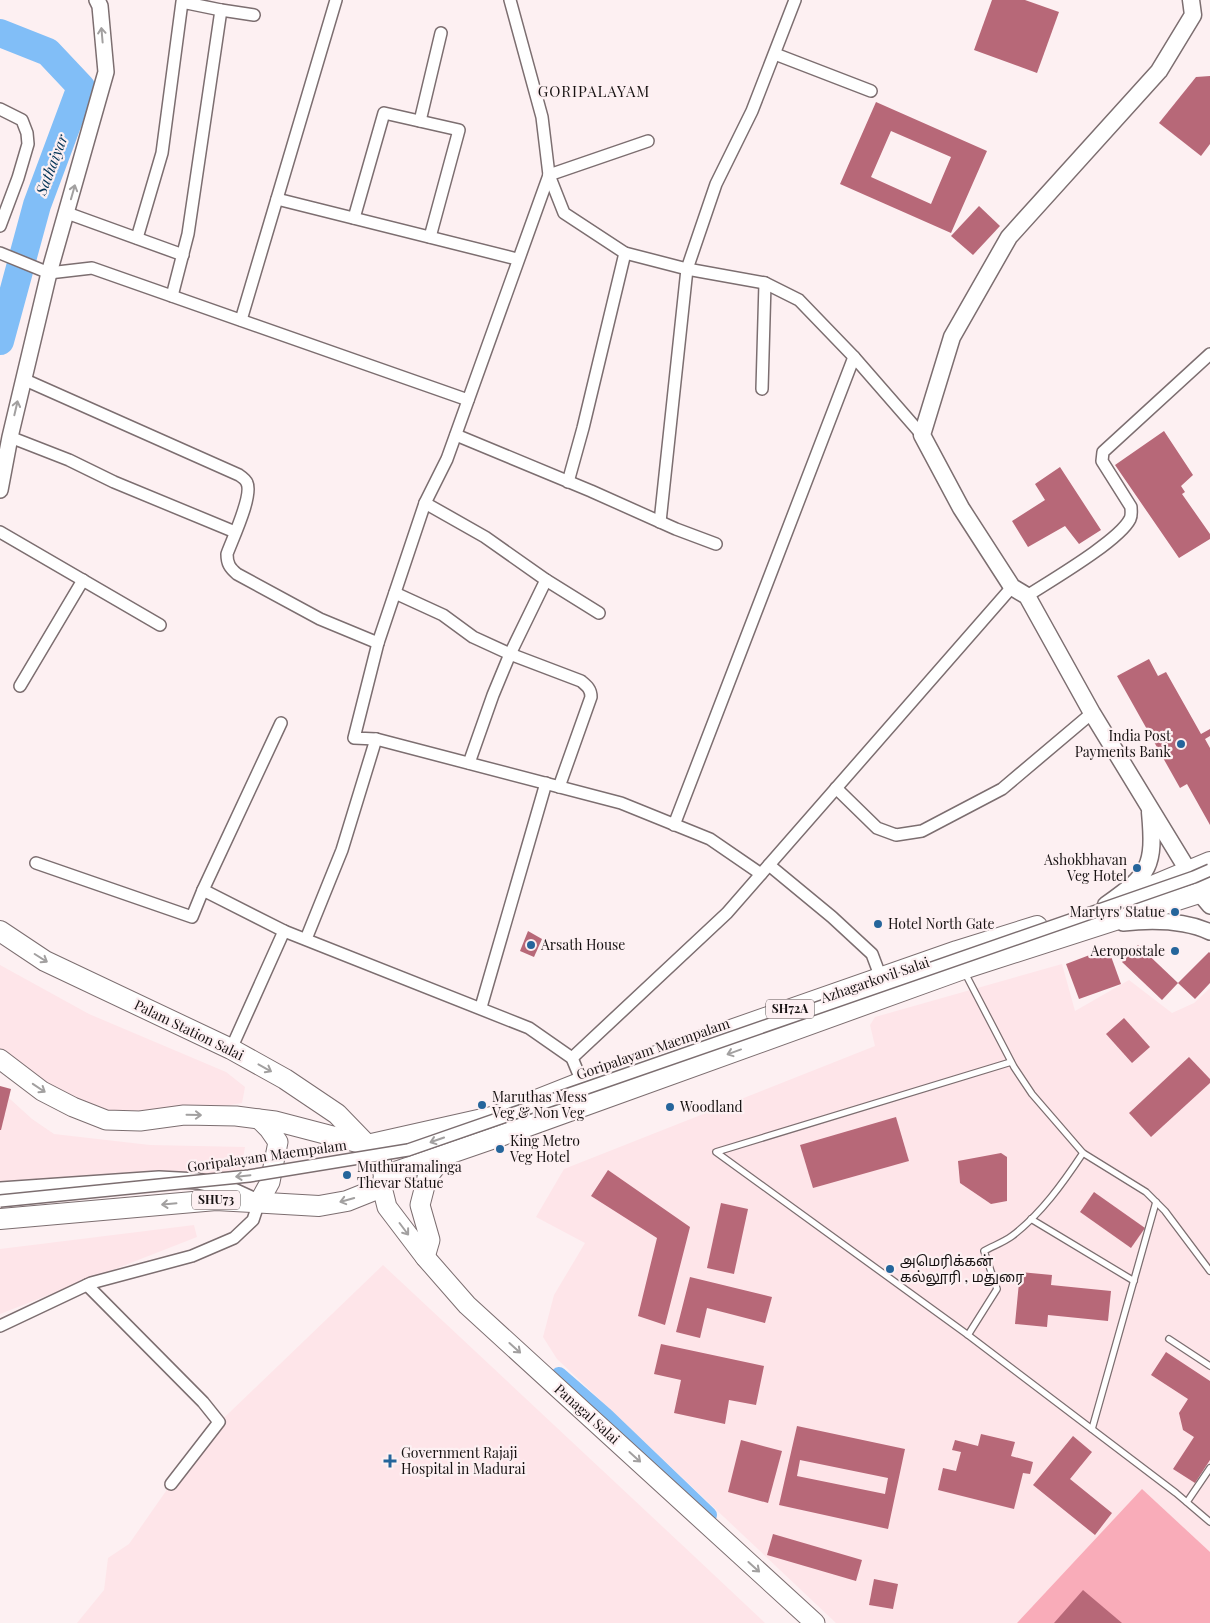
<svg xmlns="http://www.w3.org/2000/svg" width="1210" height="1623" font-family="'Playfair Display','Noto Sans Tamil',serif">
	<style>
		.built { fill: #fee5e9 }
		.green { fill: #f9acb9 }
		.lines { fill: none; stroke-linecap: round; stroke-linejoin: round }
		.canal { stroke: #81bef7; stroke-width: 16 }
		.river { stroke: #81bef7; stroke-width: 28 }
		.building { fill: #b76878; fill-rule: evenodd }
		.service-casing { stroke: #7c6e70; stroke-width: 8 }
		.minor-casing { stroke: #7c6e70; stroke-width: 14 }
		.tertiary-casing { stroke: #7c6e70; stroke-width: 18 }
		.secondary-casing { stroke: #7c6e70; stroke-width: 19 }
		.primary-casing { stroke: #7c6e70; stroke-width: 21 }
		.trunk-casing { stroke: #7c6e70; stroke-width: 22 }
		.service { stroke: #fff; stroke-width: 5.5 }
		.minor { stroke: #fff; stroke-width: 11 }
		.tertiary { stroke: #fff; stroke-width: 15 }
		.secondary { stroke: #fff; stroke-width: 16 }
		.primary { stroke: #fff; stroke-width: 19 }
		.trunk { stroke: #fff; stroke-width: 20 }
		.minor-bridge-casing { stroke: #7c6e70; stroke-width: 14; stroke-linecap: butt }
		.minor-bridge { stroke: #fff; stroke-width: 11 }
		.oneway { stroke: #a2a0a0 }
		.poi-dot { fill: #25659b; stroke: #fdf0f2; stroke-width: 2 }
		.labels { text-anchor: middle; stroke-width: 4.5; stroke-linejoin: round; paint-order: stroke }
		.shield { fill: #fdf0f2; stroke: #5c5555; stroke-width: 1 }
		.shield-label { font-size: 12px; font-weight: bold; fill: #171212 }
		.poi-label { font-size: 14px; fill: #171212; stroke: #fdf0f2; text-anchor: start }
		.street-label { font-size: 14px; fill: #171212; stroke: #fdf0f2 }
		.neighbourhood-label { font-size: 15px; letter-spacing: 1px; fill: #171212; stroke: #fdf0f2 }
		.water-label { font-size: 15px; font-style: italic; fill: #033356; stroke: #fdf0f2 }
	</style>
	<rect width="100%" height="100%" fill="#fdf0f2"/>
	<g class="built">
		<path d="M1062,964L1075,1011L1129,980L1172,1013L1194,1003L1210,988V1623H836L557,1359L543,1337L554,1295L585,1243L536,1217L564,1169L875,1046L870,1025L875,1017Z"/>
		<path d="M0,965L89,1014L226,1072L245,1087L242,1103L142,1119L98,1118L0,1054Z"/>
		<path d="M0,1090L32,1119L54,1134L150,1145L245,1147L242,1164L235,1179L0,1185Z"/>
		<path d="M194,1225L197,1237L0,1314V1249Z"/>
		<path d="M383,1265L695,1557L765,1623H77L104,1590L108,1558L129,1544L203,1438Z"/>
	</g>
	<path class="green" d="M1142,1489L1210,1552V1623H1017Z"/>
	<g class="lines">
		<path class="canal" d="M559,1375L606,1416L709,1515"/>
		<path class="river" d="M0,33L48,52L81,87L37,205L0,341"/>
	</g>
	<g class="building">
		<path d="M992,0H1025L1059,12L1037,73L974,50Z"/>
		<path d="M1210,76V144L1201,156L1159,123L1196,77Z"/>
		<path d="M876,102L987,151L951,233L840,184ZM891,131L951,157L931,204L871,177Z"/>
		<path d="M979,206L1000,226L973,255L951,236Z"/>
		<path d="M1164,431L1193,475L1181,486L1185,492L1182,494L1210,534V539L1179,558L1115,465Z"/>
		<path d="M1060,467L1101,530L1079,544L1065,526L1028,547L1012,521L1045,500L1035,484Z"/>
		<path d="M1149,659L1158,676L1166,672L1201,734L1210,729V736L1205,739L1210,748V825L1187,784L1180,788L1117,676Z"/>
		<path d="M528,931L542,939L534,957L520,951Z"/>
		<path d="M1138,945L1178,983L1162,1000L1122,962Z"/>
		<path d="M1108,948L1121,984L1079,999L1066,964Z"/>
		<path d="M1209,952L1210,953V983L1195,999L1178,983Z"/>
		<path d="M1124,1018L1150,1047L1132,1063L1106,1034Z"/>
		<path d="M1189,1057L1210,1079V1083L1151,1137L1129,1113Z"/>
		<path d="M0,1086L11,1089L1,1130H0Z"/>
		<path d="M896,1117L909,1161L813,1188L800,1145Z"/>
		<path d="M1001,1153L1007,1157V1201L991,1204L960,1183L958,1161Z"/>
		<path d="M608,1170L690,1227L665,1325L638,1316L657,1238L591,1196Z"/>
		<path d="M1094,1192L1145,1228L1131,1248L1080,1212Z"/>
		<path d="M721,1203L748,1209L734,1274L707,1268Z"/>
		<path d="M1020,1272L1052,1275L1051,1285L1111,1291L1108,1321L1048,1315L1047,1327L1015,1324Z"/>
		<path d="M690,1277L772,1297L765,1323L707,1308L700,1338L676,1332Z"/>
		<path d="M661,1344L764,1366L756,1405L729,1400L725,1424L674,1413L681,1380L654,1374Z"/>
		<path d="M1166,1352L1210,1381V1460L1195,1483L1173,1469L1194,1437L1183,1430L1179,1413L1188,1399L1151,1375Z"/>
		<path d="M797,1426L905,1449L888,1529L779,1505ZM800,1460L888,1478L885,1494L797,1476Z"/>
		<path d="M981,1434L1015,1442L1011,1456L1033,1462L1030,1474L1023,1473L1014,1509L938,1490L943,1468L956,1471L961,1452L952,1450L955,1440L978,1446Z"/>
		<path d="M1073,1436L1092,1452L1070,1479L1112,1513L1095,1535L1033,1485Z"/>
		<path d="M741,1440L782,1451L768,1503L728,1492Z"/>
		<path d="M773,1534L862,1560L856,1581L767,1555Z"/>
		<path d="M874,1579L898,1584L893,1609L869,1605Z"/>
		<path d="M1083,1590L1122,1623H1054Z"/>
	</g>
	<g class="lines">
		<defs>
			<g id="service">
				<path d="M965,973L1014,1067L1032,1094L1083,1153L1146,1192L1165,1211L1210,1271"/>
				<path d="M1011,1062L716,1152L968,1335L1176,1493L1210,1522"/>
				<path d="M1031,1219L1134,1281"/>
				<path d="M968,1335L997,1289L984,1251C993,1246 1004,1242 1012,1236C1041,1214 1063,1183 1083,1153"/>
				<path d="M1169,1339L1210,1366"/>
				<path d="M1092,1429L1156,1202"/>
				<path d="M1187,1502L1210,1468"/>
			</g>
			<g id="minor">
				<path d="M510,0L542,117L549,175L564,213L625,253L687,269L765,283L799,300L854,357L922,435"/>
				<path d="M775,54L871,91"/>
				<path d="M0,109L22,120L27,133L28,144L18,178L0,226"/>
				<path d="M420,121L441,33"/>
				<path d="M549,175L447,459L425,503L378,643L354,738L376,739L621,803L710,839L761,874"/>
				<path d="M549,175L648,141"/>
				<path d="M277,199L517,259"/>
				<path d="M67,213L183,255"/>
				<path d="M354,218L384,113L459,130L430,237"/>
				<path d="M137,238L162,153L182,2L221,10L254,15"/>
				<path d="M0,253L49,273L92,268L468,400"/>
				<path d="M172,296L188,234L221,10"/>
				<path d="M241,320L336,0"/>
				<path d="M23,379L239,475C242,477 246,480 247,483C253,496 232,540 227,554C227,564 230,568 237,574L320,619L378,643"/>
				<path d="M762,389L765,283"/>
				<path d="M456,435L591,491L676,529L716,544"/>
				<path d="M10,437L69,460L114,482L235,532"/>
				<path d="M568,482L583,428L625,253"/>
				<path d="M425,503L485,537L546,580L599,613"/>
				<path d="M660,522L687,269L716,184L752,111L795,0"/>
				<path d="M0,532L160,625"/>
				<path d="M395,593L443,615L473,637L510,654L581,681C587,686 591,689 591,697L559,787"/>
				<path d="M1027,596C1050,581 1119,541 1130,519C1132,515 1131,511 1131,507L1102,461L1103,452L1210,354"/>
				<path d="M20,686L83,580"/>
				<path d="M469,763L493,695L510,654L546,580"/>
				<path d="M836,788L877,828L896,835L922,831L1002,789L1092,713"/>
				<path d="M674,825L854,357"/>
				<path d="M36,863L192,917L203,890L284,931L529,1028L572,1058L582,1082"/>
				<path d="M769,865L832,917L872,954L881,978"/>
				<path d="M203,890L281,723"/>
				<path d="M306,939L342,850L376,739"/>
				<path d="M481,1007L546,783"/>
				<path d="M231,1049L284,931"/>
				<path d="M572,1058L727,913L1012,587"/>
				<path d="M87,1285L203,1402L219,1422L171,1484"/>
				<path d="M0,1326L91,1283L192,1256L234,1238L253,1220L259,1202"/>
			</g>
			<g id="tertiary">
				<path d="M0,490L10,437L49,273L106,72L100,6L97,0"/>
				<path d="M1199,893L1210,906"/>
				<path d="M1123,923C1151,920 1184,920 1210,932"/>
				<path d="M0,1190L159,1179L198,1181L225,1187L251,1199"/>
			</g>
			<g id="secondary">
				<path d="M1189,872L1092,713L1027,596L1012,587L961,508L922,435L952,337L1009,237L1159,71L1193,15L1191,0"/>
				<path d="M1106,905C1150,874 1155,867 1150,812"/>
			</g>
			<g id="primary">
				<path d="M0,1059L42,1091L73,1107L106,1120L140,1121L184,1115L236,1116L275,1121L367,1145"/>
				<path d="M382,1187L387,1207L425,1257L467,1305L815,1623"/>
				<path d="M259,1202L270,1182L278,1142L269,1129L259,1119"/>
				<path d="M425,1257L430,1240L420,1205L427,1178L444,1156"/>
			</g>
			<g id="trunk">
				<path d="M1143,890L1210,862"/>
				<path d="M0,931L45,961L231,1049L285,1079L337,1114L367,1145L381,1162L384,1176L382,1187L347,1201L319,1206L216,1200L0,1219"/>
				<path d="M367,1145L496,1116L582,1082L957,951L1037,926"/>
				<path d="M384,1176L503,1135L963,969L1199,893L1210,887"/>
			</g>
		</defs>
		<use href="#service" class="service-casing"/>
		<use href="#minor" class="minor-casing"/>
		<use href="#tertiary" class="tertiary-casing"/>
		<use href="#secondary" class="secondary-casing"/>
		<use href="#primary" class="primary-casing"/>
		<use href="#trunk" class="trunk-casing"/>
		<use href="#service" class="service"/>
		<use href="#minor" class="minor"/>
		<use href="#tertiary" class="tertiary"/>
		<use href="#secondary" class="secondary"/>
		<use href="#primary" class="primary"/>
		<use href="#trunk" class="trunk"/>
		<defs>
			<path id="minor-bridge" d="M0,1201L249,1176L408,1150L1194,877L1210,870"/>
		</defs>
		<use href="#minor-bridge" class="minor-bridge-casing"/>
		<use href="#minor-bridge" class="minor-bridge"/>
	</g>
	<defs><path id="oneway-shaft" d="M-6 0H5M1.5-3L5.5 0L1.5 3" fill="none" stroke-width="1.6" stroke-linecap="round" stroke-linejoin="round" transform="scale(1.25)"/></defs>
	<g class="oneway">
		<use href="#oneway-shaft" transform="translate(102 35) rotate(-95)"/>
		<use href="#oneway-shaft" transform="translate(73 192) rotate(-74)"/>
		<use href="#oneway-shaft" transform="translate(16 408) rotate(-77)"/>
		<use href="#oneway-shaft" transform="translate(41 958) rotate(32)"/>
		<use href="#oneway-shaft" transform="translate(734 1052) rotate(160)"/>
		<use href="#oneway-shaft" transform="translate(265 1068) rotate(29)"/>
		<use href="#oneway-shaft" transform="translate(39 1088) rotate(34)"/>
		<use href="#oneway-shaft" transform="translate(194 1115) rotate(1)"/>
		<use href="#oneway-shaft" transform="translate(437 1140) rotate(161)"/>
		<use href="#oneway-shaft" transform="translate(243 1176) rotate(174)"/>
		<use href="#oneway-shaft" transform="translate(347 1200) rotate(164)"/>
		<use href="#oneway-shaft" transform="translate(169 1204) rotate(175)"/>
		<use href="#oneway-shaft" transform="translate(404 1229) rotate(53)"/>
		<use href="#oneway-shaft" transform="translate(515 1348) rotate(42)"/>
		<use href="#oneway-shaft" transform="translate(635 1457) rotate(42)"/>
		<use href="#oneway-shaft" transform="translate(754 1567) rotate(42)"/>
	</g>
	<g class="poi-dot">
		<circle cx="1181" cy="744" r="5"/>
		<circle cx="1137" cy="868" r="5"/>
		<circle cx="1175" cy="912" r="5"/>
		<circle cx="878" cy="924" r="5"/>
		<circle cx="531" cy="945" r="5"/>
		<circle cx="1175" cy="951" r="5"/>
		<circle cx="482" cy="1105" r="5"/>
		<circle cx="670" cy="1107" r="5"/>
		<circle cx="500" cy="1149" r="5"/>
		<circle cx="347" cy="1175" r="5"/>
		<circle cx="890" cy="1269" r="5"/>
		<path d="M387.5 1453.5h5v5h5v5h-5v5h-5v-5h-5v-5h5z"/>
	</g>
	<g class="labels">
		<g class="shield">
			<rect x="766" y="999.5" width="48" height="19" rx="4"/>
			<rect x="192" y="1190.5" width="48" height="19" rx="4"/>
		</g>
		<g class="shield-label">
			<text x="790" y="1013">SH72A</text>
			<text x="216" y="1204">SHU73</text>
		</g>
		<g class="poi-label">
			<text x="1171" y="741" text-anchor="end">India Post<tspan x="1171" dy="16">Payments Bank</tspan></text>
			<text x="1127" y="865" text-anchor="end">Ashokbhavan<tspan x="1127" dy="16">Veg Hotel</tspan></text>
			<text x="1165" y="917" text-anchor="end">Martyrs' Statue</text>
			<text x="888" y="929">Hotel North Gate</text>
			<text x="541" y="950">Arsath House</text>
			<text x="1165" y="956" text-anchor="end">Aeropostale</text>
			<text x="492" y="1102">Maruthas Mess<tspan x="492" dy="16">Veg &amp; Non Veg</tspan></text>
			<text x="680" y="1112">Woodland</text>
			<text x="510" y="1146">King Metro<tspan x="510" dy="16">Veg Hotel</tspan></text>
			<text x="357" y="1172">Muthuramalinga<tspan x="357" dy="16">Thevar Statue</tspan></text>
			<text x="900" y="1266">அமெரிக்கன்<tspan x="900" dy="16">கல்லூரி , மதுரை</tspan></text>
			<text x="401" y="1458">Government Rajaji<tspan x="401" dy="16">Hospital in Madurai</tspan></text>
		</g>
		<g class="street-label">
			<text transform="translate(875 980) rotate(-19)" y="5">Azhagarkovil Salai</text>
			<text transform="translate(189 1030) rotate(26)" y="5">Palam Station Salai</text>
			<text transform="translate(653 1049) rotate(-19)" y="5">Goripalayam Maempalam</text>
			<text transform="translate(267 1156) rotate(-8)" y="5">Goripalayam Maempalam</text>
			<text transform="translate(587 1414) rotate(42)" y="5">Panagal Salai</text>
		</g>
		<g class="neighbourhood-label">
			<text x="594" y="97">GORIPALAYAM</text>
		</g>
		<g class="water-label">
			<text transform="translate(52 165) rotate(-69)" y="5">Sathaiyar</text>
		</g>
	</g>
</svg>
